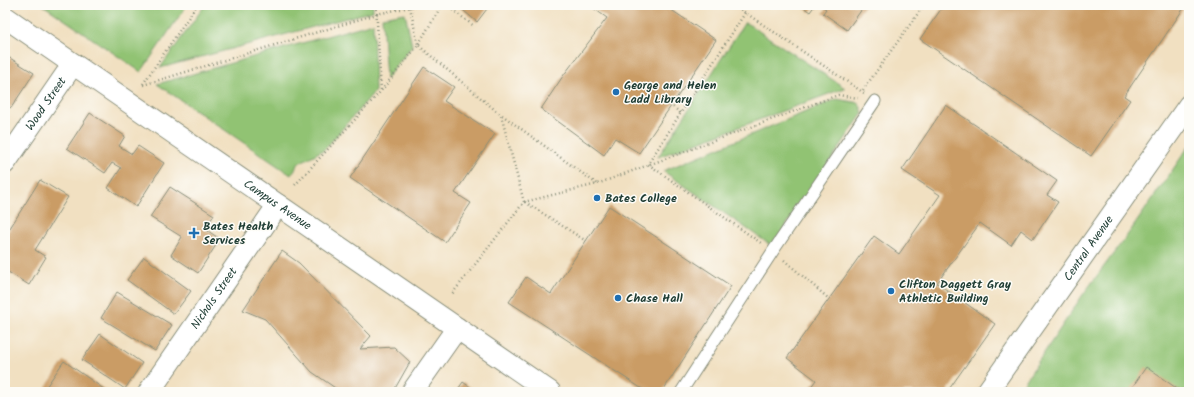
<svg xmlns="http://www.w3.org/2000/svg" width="1194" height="397" font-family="Kalam,sans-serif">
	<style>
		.green { fill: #91c373; stroke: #588054 }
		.building { fill: #ca9c65 }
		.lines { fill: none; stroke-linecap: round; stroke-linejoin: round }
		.lane-casing { stroke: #888e7a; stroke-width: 13 }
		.street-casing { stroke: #888e7a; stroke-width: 23 }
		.path { stroke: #888e7a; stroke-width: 2.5; stroke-dasharray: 1 3; stroke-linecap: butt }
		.lane { stroke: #fff; stroke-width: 11 }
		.street { stroke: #fff; stroke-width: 21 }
		.poi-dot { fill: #1f6fb2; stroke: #fdfcf7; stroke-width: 1.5 }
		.labels { text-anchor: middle; stroke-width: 3; stroke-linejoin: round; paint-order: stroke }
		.poi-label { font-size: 12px; font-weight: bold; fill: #1f3d34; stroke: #fdfcf7; text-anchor: start }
		.street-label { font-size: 12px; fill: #1f3d34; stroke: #fdfcf7 }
	</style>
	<rect width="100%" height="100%" fill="#fdfcf7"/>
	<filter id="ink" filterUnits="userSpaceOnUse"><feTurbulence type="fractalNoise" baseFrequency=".025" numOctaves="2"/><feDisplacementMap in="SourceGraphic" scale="8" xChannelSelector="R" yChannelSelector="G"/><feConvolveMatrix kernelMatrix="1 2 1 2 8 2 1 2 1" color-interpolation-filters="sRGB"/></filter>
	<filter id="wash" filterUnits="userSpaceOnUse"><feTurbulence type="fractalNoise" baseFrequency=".012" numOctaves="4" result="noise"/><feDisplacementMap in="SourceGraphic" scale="16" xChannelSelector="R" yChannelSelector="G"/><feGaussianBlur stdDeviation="0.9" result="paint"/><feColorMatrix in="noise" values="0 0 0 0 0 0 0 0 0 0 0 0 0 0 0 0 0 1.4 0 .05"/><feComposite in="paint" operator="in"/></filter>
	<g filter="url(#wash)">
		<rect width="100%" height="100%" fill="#f1e0c1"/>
		<g class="green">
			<path d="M43,5H187L141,72Z"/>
			<path d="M205,5H373V11L160,68Z"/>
			<path d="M405,13L412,46L386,79L382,17Z"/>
			<path d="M745,22L845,88L658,157Z"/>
			<path d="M373,23L375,91L325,149L299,163L291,175L157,84Z"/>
			<path d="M837,99L859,103L863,113L772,246L663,171Z"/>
			<path d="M1189,146V392H1018L1082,296L1131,230Z"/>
		</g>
		<g id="blocks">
			<g class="building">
				<path d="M457,5H490L477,22Z"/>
				<path d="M589,5H664L716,40L639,153L615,138L604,155L541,109L563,76L607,18Z"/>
				<path d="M800,5H815L810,12Z"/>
				<path d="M820,5H865L847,30L823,13L826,9Z"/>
				<path d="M944,5H1186L1124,96L1130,100L1091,156L920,39Z"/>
				<path d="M5,55L34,73L11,108L5,104Z"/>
				<path d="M424,67L454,87L444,101L495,134L455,193L471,203L445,242L350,178Z"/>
				<path d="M946,105L1057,181L1047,195L1058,202L1033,239L1021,230L1011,245L980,223L937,283L995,324L947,392H835L828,387L825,392H807L816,380L787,358L874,236L899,254L940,195L902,170Z"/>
				<path d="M90,113L125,136L119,146L132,154L138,146L164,163L136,207L108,188L121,168L112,163L105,173L67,148Z"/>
				<path d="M40,180L68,197L35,250L46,257L29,285L5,270V236Z"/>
				<path d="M170,187L214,215L205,229L220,239L198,273L171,255L182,237L150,217Z"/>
				<path d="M609,206L731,286L662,392H647L509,302L526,277L551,294Z"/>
				<path d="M282,251L299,263L371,336L360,349L394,347L410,362L393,392H341L312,372L265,319L243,310Z"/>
				<path d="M144,257L191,291L174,314L127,280Z"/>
				<path d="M117,292L172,325L155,351L101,318Z"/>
				<path d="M100,334L142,363L125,389L82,360Z"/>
				<path d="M64,361L108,392H53L46,387Z"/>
				<path d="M1146,367L1182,392H1129Z"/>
				<path d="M463,382L477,392H456Z"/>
			</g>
		</g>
	</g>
	<g filter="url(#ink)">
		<use href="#blocks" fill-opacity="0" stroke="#888e7a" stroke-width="1"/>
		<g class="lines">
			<defs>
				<path id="lane" d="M681,392L773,251L875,101"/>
				<g id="street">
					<path id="s1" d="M5,17L550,392"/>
					<path id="s2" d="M5,163L73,64"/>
					<path id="s3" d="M149,392L278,205"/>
					<path d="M412,392L457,328"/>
					<path id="s4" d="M987,392L1189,105"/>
				</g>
			</defs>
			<use href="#lane" class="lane-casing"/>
			<use href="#street" class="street-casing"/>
			<g class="path">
				<path d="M376,5L381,90"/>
				<path d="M442,5L418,45L501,115L524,202L452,294"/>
				<path d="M446,5L474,26"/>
				<path d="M734,5L864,93"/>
				<path d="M745,13L648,164L761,243"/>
				<path d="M143,84L197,5"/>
				<path d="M143,85L377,14L410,7L424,5"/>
				<path d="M863,90L924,5"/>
				<path d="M673,107L681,113"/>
				<path d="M502,115L597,184"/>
				<path d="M295,185L381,91L418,45L410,7L408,5"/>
				<path d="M524,202L597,184L838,95L858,98"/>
				<path d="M525,202L586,241"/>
				<path d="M784,260L829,299"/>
			</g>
			<use href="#lane" class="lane"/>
			<use href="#street" class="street"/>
		</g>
	</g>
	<g class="poi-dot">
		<circle cx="616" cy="92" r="4"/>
		<circle cx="597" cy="198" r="4"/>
		<path d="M192 227h4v4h4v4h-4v4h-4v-4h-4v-4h4z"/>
		<circle cx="891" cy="291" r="4"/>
		<circle cx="618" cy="298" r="4"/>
	</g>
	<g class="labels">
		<g class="poi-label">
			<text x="624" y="89">George and Helen<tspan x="624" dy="14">Ladd Library</tspan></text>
			<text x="605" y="202">Bates College</text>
			<text x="203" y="230">Bates Health<tspan x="203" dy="14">Services</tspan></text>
			<text x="899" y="288">Clifton Daggett Gray<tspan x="899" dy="14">Athletic Building</tspan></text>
			<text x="626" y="302">Chase Hall</text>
		</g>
		<g class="street-label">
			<text dy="4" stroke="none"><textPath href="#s2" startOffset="72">Wood Street</textPath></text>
			<text dy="4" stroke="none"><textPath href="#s1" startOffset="331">Campus Avenue</textPath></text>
			<text dy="4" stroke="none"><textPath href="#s4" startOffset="176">Central Avenue</textPath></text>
			<text dy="4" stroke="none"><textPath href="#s3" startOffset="114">Nichols Street</textPath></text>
		</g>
	</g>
	<rect width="1194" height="397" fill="none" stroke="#fdfcf7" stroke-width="20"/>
</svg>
